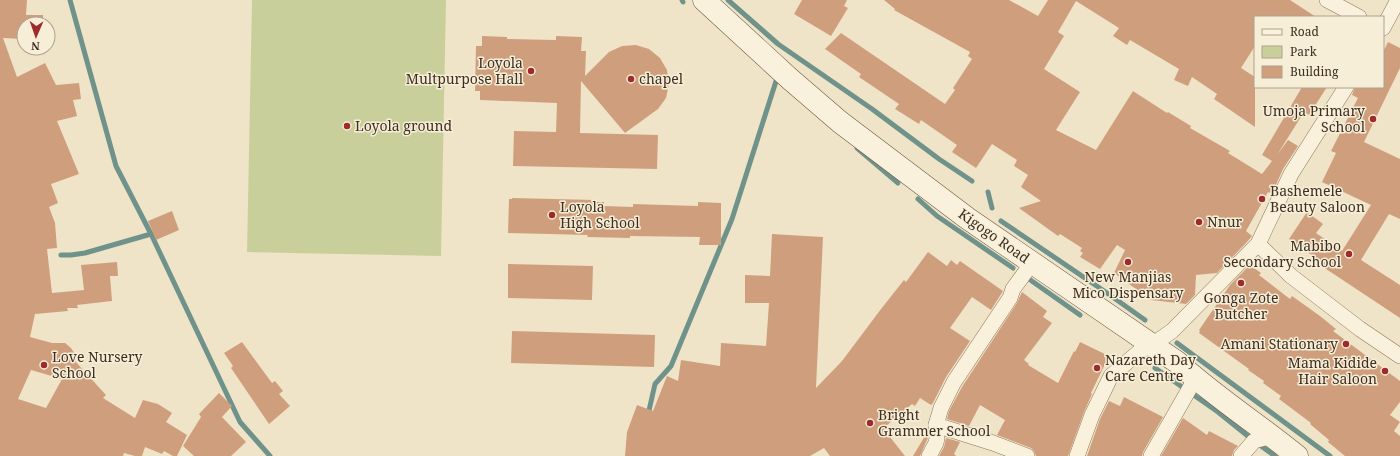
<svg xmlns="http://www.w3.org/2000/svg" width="1400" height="456" font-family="'Noto Serif',serif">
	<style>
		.green { fill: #c9cf9b }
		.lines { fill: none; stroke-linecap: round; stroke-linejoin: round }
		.stream { stroke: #6f938a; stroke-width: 5 }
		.building { fill: #cf9f7d; fill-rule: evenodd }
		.street-casing { stroke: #8d765c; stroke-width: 16 }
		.secondary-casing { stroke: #6f573f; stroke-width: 23 }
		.street { stroke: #faf1dc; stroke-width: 15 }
		.secondary { stroke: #faf1dc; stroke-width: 22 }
		.poi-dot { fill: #9e2a2b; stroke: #f7eed8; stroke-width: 1.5 }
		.labels { text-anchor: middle; stroke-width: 3; stroke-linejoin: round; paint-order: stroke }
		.poi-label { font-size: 14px; fill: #3d2e20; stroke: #f7eed8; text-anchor: start }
		.street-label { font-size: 14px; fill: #3d2e20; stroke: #f7eed8 }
	</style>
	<rect width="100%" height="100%" fill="#f0e4c8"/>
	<path class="green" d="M252,0H446L441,256L247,252Z"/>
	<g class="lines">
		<g class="stream">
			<path d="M70,0L116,166L151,234L240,422L270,456"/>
			<path d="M682,0L683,2"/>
			<path d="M728,0L778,44L872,109L939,159L972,181"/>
			<path d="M857,148L898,183"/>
			<path d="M988,192L992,208"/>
			<path d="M918,199L937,216L1013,268"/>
			<path d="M1001,221L1107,293L1145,320"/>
			<path d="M61,255H71L85,253L151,234"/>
			<path d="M1029,279L1080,315"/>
			<path d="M1177,343L1330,456"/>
			<path d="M1155,368L1218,412L1254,441L1275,456"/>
			<path d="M648,415L655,384L671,366L732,219L778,75"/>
		</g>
	</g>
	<g class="building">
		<path d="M0,0H27L26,15H43V24H24V39L3,38L17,77L45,63L56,85L79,83L81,99L73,100L77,116L57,121L79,174L51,184L58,203L49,207L55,223L57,248L47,249L52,293L84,290L81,265L117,262L118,276H110L112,301L77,305L78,308H67L68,311L35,314L30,337L52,343H65L71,348L77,357L74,360L106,395L103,398L135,418L143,400L158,404L172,413L166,422L187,435L177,456H173L164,451L162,454L145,447L142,456H135L124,453L123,456H0ZM31,370L62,379L46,408L18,399Z"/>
		<path d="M802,0H847L844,6L848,8L831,36L794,14Z"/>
		<path d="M884,0H1009L1038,16L1048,0H1290L1316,17H1255V46L1241,68L1255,77V127L1214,99L1217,94L1192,77L1188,86L1174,80L1179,69L1130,40L1127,45L1113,36L1119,28L1076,1L1058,32L1064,36L1044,69L1080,92L1056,130L1096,150L1133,91L1167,113L1168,112L1191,126L1190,128L1230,151L1228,153L1262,174L1272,161L1262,155L1302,87H1327L1309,115L1304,112L1277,155L1288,140L1298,146L1283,169L1275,187L1270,193L1268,192L1246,231L1252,236L1247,242L1217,273L1196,275L1195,295L1186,304L1151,300L1135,292L1136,289L1114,273L1125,250L1117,245L1100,269L1080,257L1083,253L1080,251L1082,248L1060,234L1058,236L1019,208L1041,201L1021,187L1028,175L1014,166L1017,160L992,144L976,168L952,152L957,145L921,120L919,124L895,109L899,104L859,77L861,74L825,49L841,33L945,104L955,90L953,88L972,59L968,56L970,52L894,10L895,9Z"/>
		<path d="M482,36L507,37V39L556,40V36L582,37L581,51H586L585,76L609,52L622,46L636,45L649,49L660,58L667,70L669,84L666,98L658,109L625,133L581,81L580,133L658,135L657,169L513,166L514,131L556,132L557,103L480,100V91H475L476,46H482Z"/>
		<path d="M1388,42L1400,48V68L1364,142L1400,159V219L1389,214L1361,260L1400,285V318L1314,261L1316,258L1289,239L1307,212L1323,224L1316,233L1342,251L1371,205L1322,182L1336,153L1331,151L1358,98L1352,95L1355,87H1383V52Z"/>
		<path d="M512,198L595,200L594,202H604V206L633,207V204L698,206V202L721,203V245H699L700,237L630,236V238L587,237L588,235L508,233L509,199H512Z"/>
		<path d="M172,211L179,230L156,240L148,221Z"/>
		<path d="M772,234L823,237L816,388L842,361L881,309L904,280L906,282L928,252L947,266L951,260L957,265L960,261L1003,291L991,310L972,297L950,328L970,341L946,377L933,403L931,405L920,398L915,406L912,404L886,426L893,434L890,437L905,456H830L824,448L810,456H625L627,432L637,405L653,411L667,376L678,381L681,360L720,366L721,343L766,346L769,303H745V275L770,276Z"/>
		<path d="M508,264L593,266L592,300L508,298Z"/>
		<path d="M1250,265L1261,273L1259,275L1290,299L1292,296L1320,316L1336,329L1333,331L1400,381V402L1390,415L1400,422L1394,431L1400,436V456H1345L1328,442L1329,440L1310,424L1311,423L1279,399L1281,396L1263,383L1264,381L1248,370L1249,369L1199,333L1200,331L1199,330L1230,285Z"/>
		<path d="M1022,292L1047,311L1043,317L1052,323L1024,360L1029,364L1028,365L1058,383L1074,351L1075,352L1080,342L1109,356L1091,393L1092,394L1084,412L1068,456H1036L1034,451L1031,448L997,435L1005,420L980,405L969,426L947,419L949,411L962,387L1017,303Z"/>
		<path d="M512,331L655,335L654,367L511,363Z"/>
		<path d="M242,342L272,383L275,381L283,391L279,394L290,406L269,424L231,368L233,366L224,353Z"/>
		<path d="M219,393L232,406L222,417L246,442L231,456H194L183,446L201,417L199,414Z"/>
		<path d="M1124,397L1163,417L1143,452L1142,456H1087L1100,419L1109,401L1120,406Z"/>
		<path d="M1183,418L1207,435L1209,431L1238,446L1234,450L1232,456H1161Z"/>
		<path d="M925,436L928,438L927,440L920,456H913Z"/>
		<path d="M946,438L960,442L954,454L956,456H939L944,447Z"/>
	</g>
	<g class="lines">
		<defs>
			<g id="street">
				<path d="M1327,0L1359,17"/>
				<path d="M1383,28L1398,0"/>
				<path d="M1258,244L1291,276L1360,329L1400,356"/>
				<path d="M936,425L993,443L1027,456"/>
				<path d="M929,456L936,443L937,438L936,425L941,408L954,382L1010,298L1013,289L1032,263"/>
				<path d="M1077,456L1092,415L1111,376L1140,351L1152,345L1172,331L1258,244L1291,174L1346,87"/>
				<path d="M1151,456L1195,379"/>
				<path d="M1241,456L1254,441L1272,436"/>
			</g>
			<path id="secondary" d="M704,0L790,79L840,122L967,218L1177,362C1215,397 1258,424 1297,456"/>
		</defs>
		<use href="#street" class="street-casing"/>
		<use href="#secondary" class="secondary-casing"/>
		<use href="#street" class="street"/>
		<use href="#secondary" class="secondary"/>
	</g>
	<g class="poi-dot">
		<circle cx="531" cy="71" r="4"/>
		<circle cx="631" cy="79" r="4"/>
		<circle cx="1373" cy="119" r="4"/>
		<circle cx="347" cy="126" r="4"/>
		<circle cx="1262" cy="199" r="4"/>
		<circle cx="552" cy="215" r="4"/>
		<circle cx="1199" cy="222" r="4"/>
		<circle cx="1349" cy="254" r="4"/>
		<circle cx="1128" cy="262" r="4"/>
		<circle cx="1241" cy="283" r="4"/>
		<circle cx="1346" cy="344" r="4"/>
		<circle cx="44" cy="365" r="4"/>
		<circle cx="1097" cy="368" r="4"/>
		<circle cx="1385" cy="371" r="4"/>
		<circle cx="870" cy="423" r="4"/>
	</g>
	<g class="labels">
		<g class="poi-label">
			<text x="523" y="68" text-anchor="end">Loyola<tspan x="523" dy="16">Multpurpose Hall</tspan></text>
			<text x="639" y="84">chapel</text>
			<text x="1365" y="116" text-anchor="end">Umoja Primary<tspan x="1365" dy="16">School</tspan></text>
			<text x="355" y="131">Loyola ground</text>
			<text x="1270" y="196">Bashemele<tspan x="1270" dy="16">Beauty Saloon</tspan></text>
			<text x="560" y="212">Loyola<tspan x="560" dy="16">High School</tspan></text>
			<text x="1207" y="227">Nnur</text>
			<text x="1341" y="251" text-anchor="end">Mabibo<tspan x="1341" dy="16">Secondary School</tspan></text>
			<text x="1128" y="282" text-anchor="middle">New Manjias<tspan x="1128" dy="16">Mico Dispensary</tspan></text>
			<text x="1241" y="303" text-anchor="middle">Gonga Zote<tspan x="1241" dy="16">Butcher</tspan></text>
			<text x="1338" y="349" text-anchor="end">Amani Stationary</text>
			<text x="52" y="362">Love Nursery<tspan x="52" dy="16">School</tspan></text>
			<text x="1105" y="365">Nazareth Day<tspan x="1105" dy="16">Care Centre</tspan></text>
			<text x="1377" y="368" text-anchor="end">Mama Kidide<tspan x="1377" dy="16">Hair Saloon</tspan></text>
			<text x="878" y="420">Bright<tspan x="878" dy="16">Grammer School</tspan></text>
		</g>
		<g class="street-label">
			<text transform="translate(994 236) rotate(35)" y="5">Kigogo Road</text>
		</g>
	</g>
	<rect x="1254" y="16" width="130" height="72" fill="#f7eed8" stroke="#ada18e"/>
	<rect x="1262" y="29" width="20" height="6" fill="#faf1dc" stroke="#ada18e"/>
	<text x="1290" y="36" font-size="12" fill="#3d2e20">Road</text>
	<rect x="1262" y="46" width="20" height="12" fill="#c9cf9b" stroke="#ada18e"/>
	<text x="1290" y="56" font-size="12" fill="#3d2e20">Park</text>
	<rect x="1262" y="66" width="20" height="12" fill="#cf9f7d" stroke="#ada18e"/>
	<text x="1290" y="76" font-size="12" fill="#3d2e20">Building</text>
	<g transform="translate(36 36) rotate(182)"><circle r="19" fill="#f7eed8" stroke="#ada18e"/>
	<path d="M0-3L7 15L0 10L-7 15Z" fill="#9e2a2b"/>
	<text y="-6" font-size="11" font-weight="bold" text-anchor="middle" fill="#3d2e20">N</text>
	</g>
</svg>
